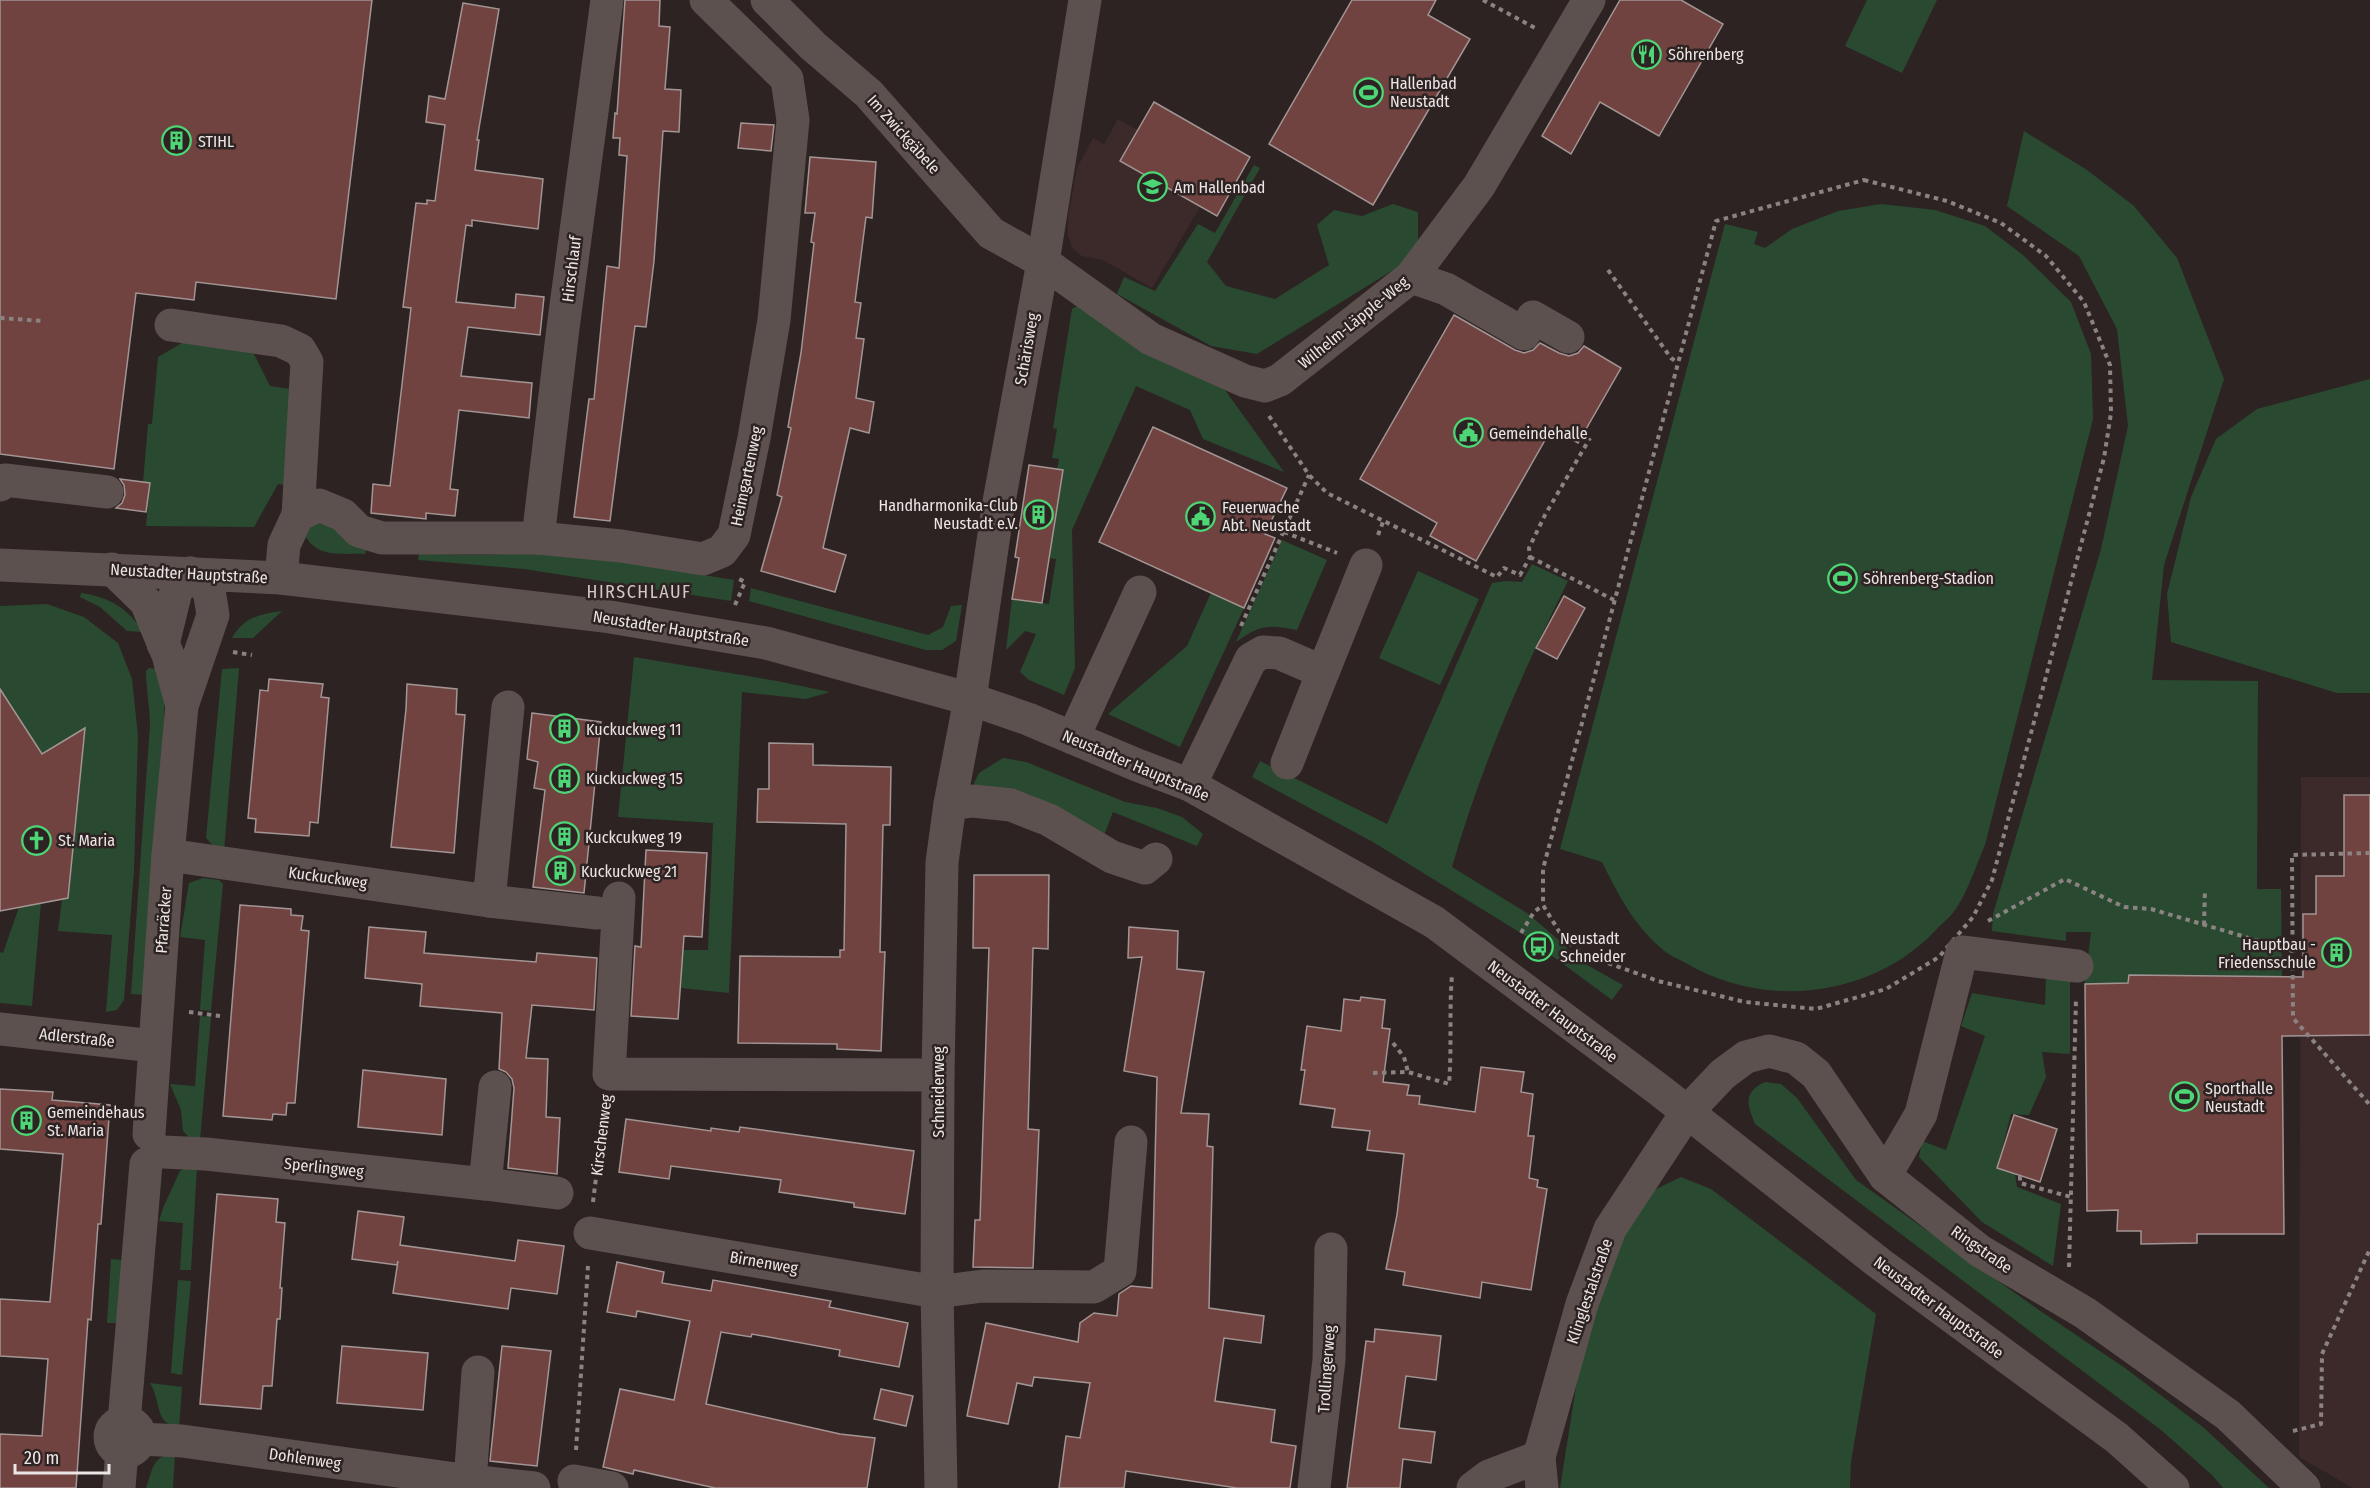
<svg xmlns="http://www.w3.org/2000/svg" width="2370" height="1488" font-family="'Fira Sans Condensed',sans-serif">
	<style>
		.built { fill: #3b2a29 }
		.green { fill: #294a30 }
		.building { fill: #704341; stroke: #a29594; stroke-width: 1.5 }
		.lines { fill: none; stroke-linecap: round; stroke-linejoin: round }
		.path { stroke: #8b8382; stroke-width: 4; stroke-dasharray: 4.5 4.5; stroke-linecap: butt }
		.minor { stroke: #5d5150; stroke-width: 33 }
		.labels { text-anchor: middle; stroke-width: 5; stroke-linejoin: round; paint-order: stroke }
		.poi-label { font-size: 16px; fill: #ece5e5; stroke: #2d2322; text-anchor: start }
		.street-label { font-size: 16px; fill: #ece5e5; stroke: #2d2322 }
		.neighbourhood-label { font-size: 18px; letter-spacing: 1.5px; fill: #d4c6c5; stroke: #2d2322 }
	</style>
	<rect width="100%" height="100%" fill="#2d2322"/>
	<g class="built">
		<path d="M1154,102L1250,157L1217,216L1200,207L1152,288L1103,260L1082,256L1072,248L1068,235V217L1077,168L1093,138L1104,144L1118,119L1138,130Z"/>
		<path d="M2301,777H2370V1488H2353L2299,1457Z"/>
	</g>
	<g class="green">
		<path d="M1867,0H1937L1902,73L1845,46Z"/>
		<path d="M2024,131L2087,170L2134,206L2177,258L2224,379L2164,565L2152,680L2258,681L2257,889H2281L2282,977L2129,975L2128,983L2085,984L2091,932H2066V941L1992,931L1993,914L2101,549L2128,426L2117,329L2079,256L2007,206Z"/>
		<path d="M1254,165L1260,168L1207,262L1226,286L1275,299L1329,265L1317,225L1334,210L1362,216L1393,204L1418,212V244L1398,267L1257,354L1211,346L1117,294L1124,277L1155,291L1198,224L1215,233Z"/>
		<path d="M1881,204L1935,210L1985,226L2023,255L2071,302L2091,354L2093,419L1985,845C1976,865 1969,889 1957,907C1952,916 1942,923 1935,931C1871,998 1763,1010 1684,962C1676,958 1667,954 1661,948C1633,924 1618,894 1602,862L1560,849L1725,224L1758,232L1754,244L1765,248L1792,229L1838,211Z"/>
		<path d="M1084,302L1144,351L1225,390L1284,472L1203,439L1190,410L1136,386L1072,530L1075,668L1064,695L1029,680L1020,672L1036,634L1025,631L1006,650L1012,599L1049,604L1056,559L1049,558L1063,471L1057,469L1059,459L1052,458L1057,429L1053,428L1072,309Z"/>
		<path d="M187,340L251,348L270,386L297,390L286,485L278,484L254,527L146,526L150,483L143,482L148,424H152L158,357Z"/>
		<path d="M2370,379V693H2337L2171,642L2167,594L2191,497L2216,439L2257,409Z"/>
		<path d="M325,518L366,548L365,554C342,553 318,558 306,537L313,521Z"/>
		<path d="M1282,540L1327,560L1297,630C1269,624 1259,625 1236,642Z"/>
		<path d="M561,552L734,580L731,601L524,569L418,560L419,554L484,555Z"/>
		<path d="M1532,564L1568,581C1521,675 1481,766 1452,867L1527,913L1560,941L1578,960L1623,985L1612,1000L1524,935L1373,842L1252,777L1260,761L1387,824L1492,583L1506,581L1522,582Z"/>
		<path d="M1418,571L1479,599L1440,685L1379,658Z"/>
		<path d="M751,588L928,635L943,627L951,606L962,605L956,641L942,650H926L749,601Z"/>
		<path d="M81,593C109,597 128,608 143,632L127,631L100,607L80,597Z"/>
		<path d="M1211,593L1244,608L1180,747L1108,714L1187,646Z"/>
		<path d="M47,604L84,617L118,643L132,679L138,736L134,871L124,1000L117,1010L106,1012L112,935L58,931L84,728L28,763L0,689V606Z"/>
		<path d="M282,611L253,638H232C244,617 260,614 282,611Z"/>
		<path d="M634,657L777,681L830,692L806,699L742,692L729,993L681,988L683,950H708L713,823L618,817Z"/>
		<path d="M149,668L158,669L164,696L165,731L146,995L131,994L150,725C150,707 146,689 146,671Z"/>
		<path d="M239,668L224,852L216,849L206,838L222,669Z"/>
		<path d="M1003,758L1026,762L1125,802L1157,808L1182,817L1203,834L1197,846L1113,812L1103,838L1063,816L1033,796L1017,790L979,789L974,783L979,773Z"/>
		<path d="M203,878L219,880L223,884L211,1011L200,1010L205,940L180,937L189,883Z"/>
		<path d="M41,903L32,1006L0,1003V952L3,953L19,907Z"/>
		<path d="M2046,975L2070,976V1054L2042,1052L2046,1077L2029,1115L2011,1114L1997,1168L2015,1174L2017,1187L2061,1204L2053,1266L1982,1222L1919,1157L1922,1141L1946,1150L1985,1036L1961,1026L1972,993L2045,1005Z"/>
		<path d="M200,1016L211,1017L200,1140L190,1138L183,1131L181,1110L170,1084L195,1086Z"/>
		<path d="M1765,1082L1781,1084L1797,1098L1856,1180L2036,1308L2125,1368L2204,1428L2269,1488H2223L2212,1475L2161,1430L1755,1124C1747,1105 1743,1092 1765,1082Z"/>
		<path d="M189,1165L197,1166L191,1270H180L183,1223L159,1221L163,1208L180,1171Z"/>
		<path d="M1681,1177L1711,1189L1876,1314L1851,1462L1850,1488H1560L1583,1343L1622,1236L1652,1191Z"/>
		<path d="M111,1259L123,1260L117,1323H107Z"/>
		<path d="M178,1280L191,1281L182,1375L171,1373Z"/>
		<path d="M150,1383L182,1387L179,1429C153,1421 162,1403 150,1383Z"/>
		<path d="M175,1453L173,1488H146C153,1469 152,1456 175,1453Z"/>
	</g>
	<g class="building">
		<path d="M0,0H372L336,299L196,282L194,300L136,293L114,469L0,454Z"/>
		<path d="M625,0H660L659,26L670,27L665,89L681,90L679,132L663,131L654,261L646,327L635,326L610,521L574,517L589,399H594L607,266L619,268L627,156L619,155L620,138H613L615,113L617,114Z"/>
		<path d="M1352,0H1436L1428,15L1470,39L1373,205L1269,144Z"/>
		<path d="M1620,0H1681L1723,24L1659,136L1600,102L1571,154L1542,136Z"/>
		<path d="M463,3L499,9L477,140H479L475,170L543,179L538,229L472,220V226L466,225L456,302L515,308L516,294L544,297L540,335L468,327L461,376L532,383L529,418L459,410L450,489L458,490L455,516L426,513V519L371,513L373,484L390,486L411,308L403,307L416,203L427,204V200L435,201L445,125L426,122L429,96L445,99Z"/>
		<path d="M1154,102L1250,157L1217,216L1120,161Z"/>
		<path d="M741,123L774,125L771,151L738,148Z"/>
		<path d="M810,157L876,162L872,218L866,217L855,302L861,303L856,338L864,339L856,398L874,402L869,433L850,428L823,548L846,555L835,592L761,571L782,497L777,495L791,428L788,427L801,353L814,243L811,242L815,213H805Z"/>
		<path d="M1454,315L1515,350L1524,353L1533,350L1540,343L1559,353L1569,356L1578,353L1584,346L1621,368L1578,443L1552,428L1476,561L1430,536L1437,523L1360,479Z"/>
		<path d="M1153,427L1287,488L1265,534L1275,538L1244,608L1099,542Z"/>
		<path d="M1029,465L1063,470L1042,603L1012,599L1019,558L1015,557Z"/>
		<path d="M120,479L150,483L146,512L116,508L122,503L125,495L124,485Z"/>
		<path d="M1564,596L1585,608L1557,659L1536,648Z"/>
		<path d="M269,679L323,684L321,697L329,698L318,823L310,822L309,836L255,832L256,819L248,818L260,690L268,691Z"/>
		<path d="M407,684L457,689L456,714L465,715L454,853L391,847L406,709Z"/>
		<path d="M0,689L42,754L85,728L68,898L0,911Z"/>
		<path d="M532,713L601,722L584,893L533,887L545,790L534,788L538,762L527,759Z"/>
		<path d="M769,743L813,744V765L891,767L890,825H883L880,952H885L881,1051L837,1049V1044L738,1043L740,956L840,957V950H844L846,824L757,822L758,789H769Z"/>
		<path d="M2344,795H2370V1035L2282,1036L2284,1234H2197V1243L2141,1244V1231H2117L2118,1210L2087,1211L2085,984L2128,983L2129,975L2303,977V914H2316V876H2344Z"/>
		<path d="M646,850L707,853L702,937L684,936L678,1019L631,1016L635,946L641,947Z"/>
		<path d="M974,875H1049L1048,949L1033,948L1028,1129L1039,1130L1033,1268L973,1267L975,1220H980L989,948H973Z"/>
		<path d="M240,905L291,909V915L303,916L301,930L309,931L295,1103H287L286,1115L273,1114L272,1120L223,1116Z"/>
		<path d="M369,927L426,932L424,953L536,962L537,953L597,958L594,1010L532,1005L526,1058L548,1059L546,1117L560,1118L557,1174L508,1168L514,1088L512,1079L506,1072L499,1069L502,1013L420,1006L422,984L365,978Z"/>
		<path d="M1129,927L1178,931L1177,969L1204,972L1181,1113L1209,1114L1207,1146L1213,1147L1209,1308L1264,1316L1261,1343L1224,1338L1215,1401L1275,1410L1271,1442L1296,1446L1290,1488H1237L1126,1471L1124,1488H1059L1066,1436L1080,1438L1090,1383L1034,1377L1032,1386L1017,1383L1008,1424L967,1416L986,1323L1078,1342L1080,1323L1094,1313L1117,1316L1119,1294L1131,1286L1152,1288L1157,1077L1124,1071L1142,957L1128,958Z"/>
		<path d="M1361,997L1385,1000L1382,1028L1390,1029L1383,1082L1409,1085L1407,1095L1420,1096L1419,1104L1475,1112L1481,1067L1524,1072L1521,1092L1533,1094L1528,1136H1534L1529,1178L1538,1180L1537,1187L1547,1189L1531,1290L1482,1282L1480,1298L1403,1285L1405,1272L1386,1269L1397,1215L1404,1154L1367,1150L1370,1131L1332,1127L1335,1109L1300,1104L1305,1070H1301L1307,1026L1341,1031L1344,999L1360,1001Z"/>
		<path d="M363,1070L446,1079L442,1135L358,1127Z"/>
		<path d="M0,1089L53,1092L52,1100L110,1105L101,1224H98L91,1320L88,1319L76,1488H0V1434L42,1436L48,1359L0,1356V1299L50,1302L63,1154L0,1149Z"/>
		<path d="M2014,1115L2057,1129L2040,1182L1997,1168Z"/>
		<path d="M626,1119L711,1131V1128L739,1132L740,1127L914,1151L905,1214L854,1207V1203L779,1192L781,1180L671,1166L669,1179L619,1172Z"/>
		<path d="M217,1194L278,1199L276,1222L285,1223L280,1288H282L280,1319H277L272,1386H263L261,1409L200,1404Z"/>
		<path d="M358,1211L404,1217L400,1245L515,1261L518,1240L564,1246L557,1294L511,1288L508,1309L393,1293L398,1261L397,1265L352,1259Z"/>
		<path d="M617,1262L664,1272L662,1283L711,1291L713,1280L831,1301L829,1307L908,1323L899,1367L839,1356L840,1350L752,1334L751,1337L721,1332L706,1404L840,1434L875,1438L867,1488H715L634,1470L633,1474L603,1467L620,1389L674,1400L690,1321L637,1311L636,1317L607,1312Z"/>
		<path d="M1375,1329L1441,1336L1436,1380L1406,1376L1399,1428L1435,1432L1431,1463L1403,1459L1400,1488H1347L1366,1341L1374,1342Z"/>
		<path d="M342,1346L428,1353L423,1410L337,1403Z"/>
		<path d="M502,1346L551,1351L537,1466L490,1461Z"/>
		<path d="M881,1389L913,1396L906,1426L874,1419Z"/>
	</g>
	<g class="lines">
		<g class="path">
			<path d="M1483,0L1537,29"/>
			<path d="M1864,180L1947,201L2001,223L2046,256L2084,302L2110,365L2111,413L2104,458L1992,880L1973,917L1939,957L1886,989L1816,1009L1745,1002L1658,981L1583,954L1563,938L1543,905V869L1716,221Z"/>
			<path d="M1608,270L1671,358L1678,363"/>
			<path d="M0,318L43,321"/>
			<path d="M1269,416L1309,475L1327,493L1497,577L1504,568L1520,575L1530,557L1529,548L1545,515L1590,438"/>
			<path d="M1284,532L1337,553"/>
			<path d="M1378,535L1383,522"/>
			<path d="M1530,557L1614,600"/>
			<path d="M735,605L745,582L739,579"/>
			<path d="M1241,626L1309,475"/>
			<path d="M233,652L252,655"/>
			<path d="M2370,853L2292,855L2293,1018L2370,1105"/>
			<path d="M1988,921L2065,879L2124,907L2151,909L2293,951"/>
			<path d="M2204,925L2205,889"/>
			<path d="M1521,933L1534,912L1543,905"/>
			<path d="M189,1012L220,1016"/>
			<path d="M1393,1043L1404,1057L1408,1072"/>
			<path d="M1373,1073L1408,1072L1449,1084C1452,1047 1449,1011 1452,975"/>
			<path d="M2020,1176V1183L2071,1197"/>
			<path d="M593,1202L605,1105"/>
			<path d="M2069,1267L2076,999"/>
			<path d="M2293,1431L2321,1424L2322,1354L2370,1249"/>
			<path d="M576,1450L588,1266"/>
		</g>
		<g class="minor">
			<path d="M767,0L813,46L869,94L991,233L1043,262L1151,339L1245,381L1265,386L1280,380L1411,277L1479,186L1589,0"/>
			<path d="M1411,277L1446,289L1524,334L1533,317L1568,337"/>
			<path d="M171,325L281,341L300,350L307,362L298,515"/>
			<path d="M0,485L5,480L107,492"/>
			<path d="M538,538L563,328L607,0"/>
			<path d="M0,565L281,578L604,616L766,643L970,699L1028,719L1137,765L1190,785L1434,922L1658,1089L1879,1263L2117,1438L2173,1488"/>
			<path d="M112,569L146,602L168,655L182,706"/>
			<path d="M281,578L284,545L298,515L319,505L343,515L359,531L382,538H538L621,546L703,559L722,551L734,535L754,438L774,320L793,120L787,79L706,0"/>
			<path d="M163,644L176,591L190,573"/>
			<path d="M1073,738L1140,592"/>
			<path d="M1287,763L1323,672"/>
			<path d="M1190,785L1251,659L1263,652L1279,653L1323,672L1366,565"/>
			<path d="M950,804L973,801L1011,805L1049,820L1112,857L1145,868L1156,859"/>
			<path d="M168,855L489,901L508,707"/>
			<path d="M619,898L609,1074L938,1075"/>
			<path d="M489,901L597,913"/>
			<path d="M0,1029L154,1046"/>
			<path d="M149,1134L168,855L182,706L213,615L209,590L190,573"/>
			<path d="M163,1152L206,1154L485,1184L495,1087"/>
			<path d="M1885,1176L1921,1114L1962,952L2077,966"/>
			<path d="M485,1184L557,1193"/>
			<path d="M590,1233L937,1292L983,1286L1094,1287L1120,1271L1131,1142"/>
			<path d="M124,1422L146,1164"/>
			<circle cx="125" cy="1437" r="15"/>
			<path d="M139,1439L182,1441L470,1481L478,1372"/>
			<path d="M470,1481L534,1488"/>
			<path d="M574,1481L612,1488"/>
			<path d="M119,1488L122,1451"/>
			<path d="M941,1488L937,1292L938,1075L942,862L950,804L970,699L998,507L1043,262L1085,0"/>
			<path d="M1314,1488L1329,1360L1331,1249"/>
			<path d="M1473,1488L1489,1476L1539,1457"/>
			<path d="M1542,1488L1539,1457L1582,1304L1610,1229L1687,1112L1723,1074L1746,1057L1769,1051L1796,1058L1816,1074L1885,1176L1980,1251L2085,1313L2228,1415L2304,1488"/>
		</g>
	</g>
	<defs>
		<symbol id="restaurant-ring" viewBox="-11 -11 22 22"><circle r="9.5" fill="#2d2322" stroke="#4dd676" stroke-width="1.5"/><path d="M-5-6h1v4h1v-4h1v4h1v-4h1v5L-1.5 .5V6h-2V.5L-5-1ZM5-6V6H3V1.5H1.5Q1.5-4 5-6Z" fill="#4dd676"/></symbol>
		<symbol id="stadium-ring" viewBox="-11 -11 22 22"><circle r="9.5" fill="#2d2322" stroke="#4dd676" stroke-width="1.5"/><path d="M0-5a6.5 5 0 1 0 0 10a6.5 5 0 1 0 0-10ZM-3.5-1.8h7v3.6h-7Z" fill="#4dd676"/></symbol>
		<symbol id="building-ring" viewBox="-11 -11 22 22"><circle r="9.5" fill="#2d2322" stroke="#4dd676" stroke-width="1.5"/><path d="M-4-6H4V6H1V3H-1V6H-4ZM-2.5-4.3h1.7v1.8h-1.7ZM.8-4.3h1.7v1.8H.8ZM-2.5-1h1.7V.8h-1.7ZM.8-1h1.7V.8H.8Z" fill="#4dd676"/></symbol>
		<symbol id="school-ring" viewBox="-11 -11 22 22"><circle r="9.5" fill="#2d2322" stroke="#4dd676" stroke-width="1.5"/><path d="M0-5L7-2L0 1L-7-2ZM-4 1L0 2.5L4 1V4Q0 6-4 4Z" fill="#4dd676"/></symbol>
		<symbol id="civic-ring" viewBox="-11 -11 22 22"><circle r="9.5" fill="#2d2322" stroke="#4dd676" stroke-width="1.5"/><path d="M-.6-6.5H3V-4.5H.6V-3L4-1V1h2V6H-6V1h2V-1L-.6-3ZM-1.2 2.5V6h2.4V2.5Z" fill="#4dd676"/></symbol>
		<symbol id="church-ring" viewBox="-11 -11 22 22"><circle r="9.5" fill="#2d2322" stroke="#4dd676" stroke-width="1.5"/><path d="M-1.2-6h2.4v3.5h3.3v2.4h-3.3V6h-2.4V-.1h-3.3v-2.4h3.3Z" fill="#4dd676"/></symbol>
		<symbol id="bus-ring" viewBox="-11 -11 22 22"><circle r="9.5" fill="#2d2322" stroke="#4dd676" stroke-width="1.5"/><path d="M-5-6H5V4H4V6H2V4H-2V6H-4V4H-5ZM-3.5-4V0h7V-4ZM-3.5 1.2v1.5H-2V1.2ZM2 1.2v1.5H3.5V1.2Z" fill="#4dd676"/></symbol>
	</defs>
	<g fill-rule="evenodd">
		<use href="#restaurant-ring" x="1630" y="38" width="33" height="33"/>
		<use href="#stadium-ring" x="1352" y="76" width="33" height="33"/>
		<use href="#building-ring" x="160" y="124" width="33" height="33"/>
		<use href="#school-ring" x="1136" y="170" width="33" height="33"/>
		<use href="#civic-ring" x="1452" y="416" width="33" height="33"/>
		<use href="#building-ring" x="1022" y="498" width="33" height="33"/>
		<use href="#civic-ring" x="1184" y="500" width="33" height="33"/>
		<use href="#stadium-ring" x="1826" y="562" width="33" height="33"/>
		<use href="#building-ring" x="548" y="712" width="33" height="33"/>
		<use href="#building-ring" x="548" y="762" width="33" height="33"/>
		<use href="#building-ring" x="548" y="820" width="33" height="33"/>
		<use href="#church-ring" x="20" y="824" width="33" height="33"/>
		<use href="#building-ring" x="544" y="854" width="33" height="33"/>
		<use href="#bus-ring" x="1522" y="930" width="33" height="33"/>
		<use href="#building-ring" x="2320" y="936" width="33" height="33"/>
		<use href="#stadium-ring" x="2168" y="1080" width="33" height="33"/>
		<use href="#building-ring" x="10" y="1104" width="33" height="33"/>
	</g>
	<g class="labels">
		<g class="poi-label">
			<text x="1668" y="60">Söhrenberg</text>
			<text x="1390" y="89">Hallenbad<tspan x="1390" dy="18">Neustadt</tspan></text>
			<text x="198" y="147">STIHL</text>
			<text x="1174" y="193">Am Hallenbad</text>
			<text x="1489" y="439">Gemeindehalle</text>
			<text x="1018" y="511" text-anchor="end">Handharmonika-Club<tspan x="1018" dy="18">Neustadt e.V.</tspan></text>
			<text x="1222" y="513">Feuerwache<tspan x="1222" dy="18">Abt. Neustadt</tspan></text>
			<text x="1863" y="584">Söhrenberg-Stadion</text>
			<text x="586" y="735">Kuckuckweg 11</text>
			<text x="586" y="784">Kuckuckweg 15</text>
			<text x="585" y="843">Kuckcukweg 19</text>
			<text x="58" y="846">St. Maria</text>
			<text x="581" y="877">Kuckuckweg 21</text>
			<text x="1560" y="944">Neustadt<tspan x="1560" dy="18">Schneider</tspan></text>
			<text x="2316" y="950" text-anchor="end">Hauptbau -<tspan x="2316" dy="18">Friedensschule</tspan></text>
			<text x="2205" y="1094">Sporthalle<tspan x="2205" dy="18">Neustadt</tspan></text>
			<text x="47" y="1118">Gemeindehaus<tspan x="47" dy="18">St. Maria</tspan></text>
		</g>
		<g class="street-label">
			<text transform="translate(904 134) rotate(48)" y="6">Im Zwickgäbele</text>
			<text transform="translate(571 269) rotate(-83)" y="6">Hirschlauf</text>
			<text transform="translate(1353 322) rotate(-39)" y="6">Wilhelm-Läpple-Weg</text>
			<text transform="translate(1026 349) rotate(-80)" y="6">Schärisweg</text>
			<text transform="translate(746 476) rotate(-78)" y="6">Heimgartenweg</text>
			<text transform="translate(189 573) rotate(3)" y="6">Neustadter Hauptstraße</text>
			<text transform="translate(671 628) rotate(9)" y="6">Neustadter Hauptstraße</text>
			<text transform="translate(1136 765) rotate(23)" y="6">Neustadter Hauptstraße</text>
			<text transform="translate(328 877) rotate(8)" y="6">Kuckuckweg</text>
			<text transform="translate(163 920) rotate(-86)" y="6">Pfarräcker</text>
			<text transform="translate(1553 1011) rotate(37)" y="6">Neustadter Hauptstraße</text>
			<text transform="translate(77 1037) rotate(6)" y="6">Adlerstraße</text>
			<text transform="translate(938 1092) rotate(-90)" y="6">Schneiderweg</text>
			<text transform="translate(601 1135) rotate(-83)" y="6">Kirschenweg</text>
			<text transform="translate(324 1167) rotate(6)" y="6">Sperlingweg</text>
			<text transform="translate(1982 1249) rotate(35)" y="6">Ringstraße</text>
			<text transform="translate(764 1262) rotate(10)" y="6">Birnenweg</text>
			<text transform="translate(1589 1291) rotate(-71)" y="6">Klinglestalstraße</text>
			<text transform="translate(1939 1307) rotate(37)" y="6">Neustadter Hauptstraße</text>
			<text transform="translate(1326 1369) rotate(-86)" y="6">Trollingerweg</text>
			<text transform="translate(305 1458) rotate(8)" y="6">Dohlenweg</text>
		</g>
		<g class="neighbourhood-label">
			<text x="639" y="598">HIRSCHLAUF</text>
		</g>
	</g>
	<path d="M15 1464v9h94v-9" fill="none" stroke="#ece5e5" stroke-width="3"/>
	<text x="24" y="1464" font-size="18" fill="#ece5e5" stroke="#2d2322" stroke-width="4.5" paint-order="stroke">20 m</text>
</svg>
